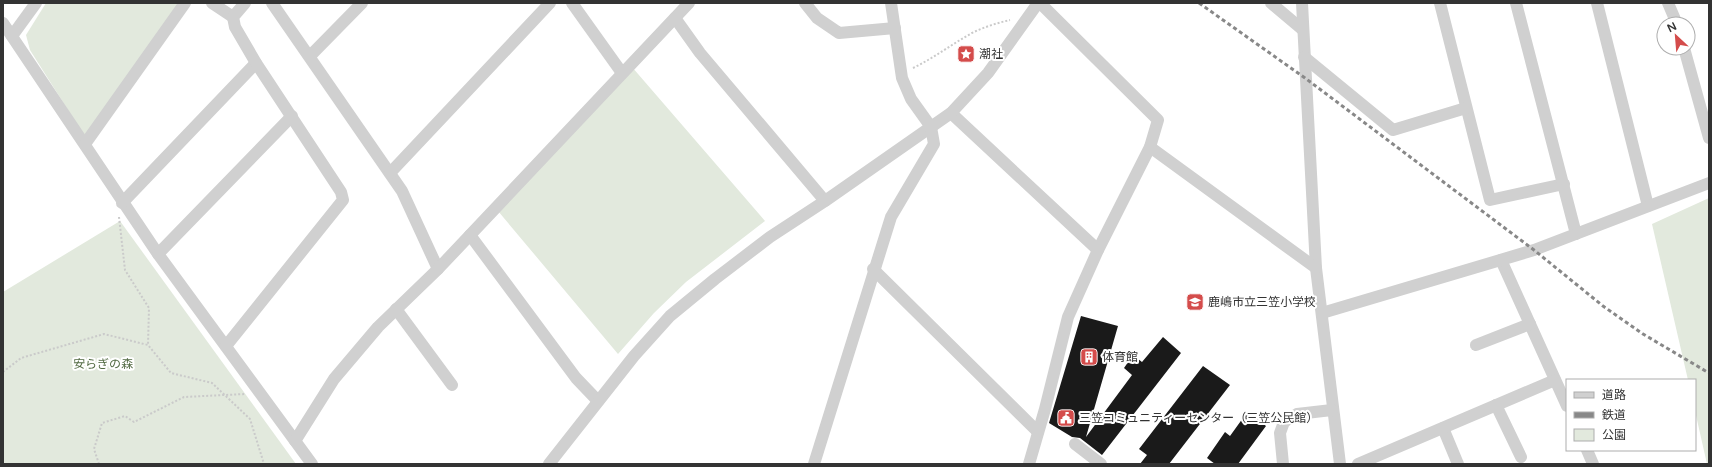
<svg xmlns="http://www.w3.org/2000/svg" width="1712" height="467" font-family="'Varela Round','Noto Sans JP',sans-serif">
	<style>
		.green { fill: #e2e9dd }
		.building { fill: #1a1a1a }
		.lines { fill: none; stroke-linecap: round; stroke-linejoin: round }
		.path { stroke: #cacaca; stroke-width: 2; stroke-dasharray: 2 2; stroke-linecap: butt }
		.minor { stroke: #d0d0d0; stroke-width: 12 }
		.rail { stroke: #888; stroke-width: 3; stroke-dasharray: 4 3; stroke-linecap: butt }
		.labels { text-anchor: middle; stroke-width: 4; stroke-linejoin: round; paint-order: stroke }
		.poi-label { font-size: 12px; fill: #333; stroke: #fff; text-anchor: start }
		.park-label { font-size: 12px; fill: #536b44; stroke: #fff }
	</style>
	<rect width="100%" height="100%" fill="#fff"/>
	<g class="green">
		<path d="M46,3H180L85,137L30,50L26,35Z"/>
		<path d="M632,67L765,221L686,282L654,313L618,354L498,211Z"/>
		<path d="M1709,198V464H1707L1695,411V380H1688L1652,224Z"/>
		<path d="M120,221L296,464H3V292Z"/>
	</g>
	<g class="building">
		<path d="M1081,316L1118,326L1086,437L1132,375L1124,368L1133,355L1142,362L1163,337L1181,353L1102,455L1080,438L1072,437L1049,423Z"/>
		<path d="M1203,366L1230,385L1169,464H1140L1147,455L1139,449Z"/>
		<path d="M1248,411L1266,426L1238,464H1215L1207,458L1225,432L1230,436Z"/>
	</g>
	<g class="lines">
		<g class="path">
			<path d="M913,68C934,58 952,44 972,33C984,27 997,23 1010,20"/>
			<path d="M119,217L125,270L149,308L148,345"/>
			<path d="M3,372L21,358L104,334L148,345L171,373L212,383L250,419L264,464"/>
			<path d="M99,464L94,449L102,423L125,416L134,422L184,397L245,394"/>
		</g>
		<g class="minor">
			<path d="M212,3L233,17"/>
			<path d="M272,3L402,191L438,269"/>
			<path d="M572,3L622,73"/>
			<path d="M805,3L817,18L839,33L895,28"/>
			<path d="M1271,3L1303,30"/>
			<path d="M1302,3L1316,268L1340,464"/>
			<path d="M1440,3L1490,200L1564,184"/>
			<path d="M1516,3L1576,234"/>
			<path d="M1597,3L1648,206"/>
			<path d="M1668,3L1677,24"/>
			<path d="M675,18L700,53L825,201"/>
			<path d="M3,23L158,254L312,464"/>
			<path d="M12,36L36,3"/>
			<path d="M1684,48L1709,138"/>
			<path d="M310,56L362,3"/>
			<path d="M1304,57L1393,130L1466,108"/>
			<path d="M951,113L1098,250"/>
			<path d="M85,144L185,3"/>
			<path d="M1150,147L1316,268"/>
			<path d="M390,173L550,3"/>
			<path d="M122,203L256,63"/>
			<path d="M470,235L576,378L598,401"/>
			<path d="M158,254L292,116"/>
			<path d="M1501,260L1567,406"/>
			<path d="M873,269L1038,432"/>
			<path d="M396,309L452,385"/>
			<path d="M1322,313L1534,250L1709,183"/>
			<path d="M1476,345L1530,324"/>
			<path d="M226,346L343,200L341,192L256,63L235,27L233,17L245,3"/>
			<path d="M1496,405L1521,457"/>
			<path d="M1443,428L1458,464"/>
			<path d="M295,441L334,379L378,327L438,269L689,3"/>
			<path d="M1075,444L1101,464"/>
			<path d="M1587,450L1593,464"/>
			<path d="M549,464L634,356L670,316L715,279L770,237L825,201L951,113L988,73L1038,3"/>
			<path d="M814,464L891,217L934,144L931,127L911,99L902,78L891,3"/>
			<path d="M1029,464L1045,409L1068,317L1098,250L1150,147L1158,120L1040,3"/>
			<path d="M1283,464L1280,433L1284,422L1297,414L1332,410"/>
			<path d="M1358,464L1555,380"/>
		</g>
		<path class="rail" d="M1199,3L1305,78L1534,250L1603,306L1643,334L1709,373"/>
	</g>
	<defs>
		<symbol id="sight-square" viewBox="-11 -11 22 22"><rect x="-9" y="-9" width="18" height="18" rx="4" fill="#d44c4b" stroke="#fff"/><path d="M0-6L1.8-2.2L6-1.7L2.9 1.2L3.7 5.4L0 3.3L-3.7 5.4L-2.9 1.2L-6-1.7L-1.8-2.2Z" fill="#fff"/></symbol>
		<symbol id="school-square" viewBox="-11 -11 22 22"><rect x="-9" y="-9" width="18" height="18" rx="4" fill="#d44c4b" stroke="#fff"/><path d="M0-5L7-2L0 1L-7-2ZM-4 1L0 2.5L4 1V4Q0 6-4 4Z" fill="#fff"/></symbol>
		<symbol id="building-square" viewBox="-11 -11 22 22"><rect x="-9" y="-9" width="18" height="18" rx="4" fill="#d44c4b" stroke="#fff"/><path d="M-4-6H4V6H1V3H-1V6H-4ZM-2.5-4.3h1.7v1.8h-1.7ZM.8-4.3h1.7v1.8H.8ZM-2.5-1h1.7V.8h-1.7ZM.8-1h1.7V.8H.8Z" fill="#fff"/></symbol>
		<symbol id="civic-square" viewBox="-11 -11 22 22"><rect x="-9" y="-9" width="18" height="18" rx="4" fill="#d44c4b" stroke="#fff"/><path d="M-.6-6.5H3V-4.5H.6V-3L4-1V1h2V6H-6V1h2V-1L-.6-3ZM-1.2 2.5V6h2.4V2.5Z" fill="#fff"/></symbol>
	</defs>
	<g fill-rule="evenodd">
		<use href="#sight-square" x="956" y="44" width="20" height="20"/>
		<use href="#school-square" x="1185" y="292" width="20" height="20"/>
		<use href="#building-square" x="1079" y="347" width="20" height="20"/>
		<use href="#civic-square" x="1056" y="408" width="20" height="20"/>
	</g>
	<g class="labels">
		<g class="poi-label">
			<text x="979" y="58">潮社</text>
			<text x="1208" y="306">鹿嶋市立三笠小学校</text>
			<text x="1102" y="361">体育館</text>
			<text x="1079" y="422">三笠コミュニティーセンター（三笠公民館）</text>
		</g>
		<g class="park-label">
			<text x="103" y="368">安らぎの森</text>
		</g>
	</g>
	<rect width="1712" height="467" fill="none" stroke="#333333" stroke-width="8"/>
	<rect x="1566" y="379" width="130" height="72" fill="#ffffff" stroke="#adadad"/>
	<rect x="1574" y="392" width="20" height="6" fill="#d0d0d0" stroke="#adadad"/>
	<text x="1602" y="399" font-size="12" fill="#333333">道路</text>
	<rect x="1574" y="412" width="20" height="6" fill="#888888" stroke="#adadad"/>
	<text x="1602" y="419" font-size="12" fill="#333333">鉄道</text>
	<rect x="1574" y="429" width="20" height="12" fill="#e2e9dd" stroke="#adadad"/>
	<text x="1602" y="439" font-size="12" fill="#333333">公園</text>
	<g transform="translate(1676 36) rotate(334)"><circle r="19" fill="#ffffff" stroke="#adadad"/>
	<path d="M0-3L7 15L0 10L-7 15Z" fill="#d44c4b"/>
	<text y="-6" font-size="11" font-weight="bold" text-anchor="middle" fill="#333333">N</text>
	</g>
</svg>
